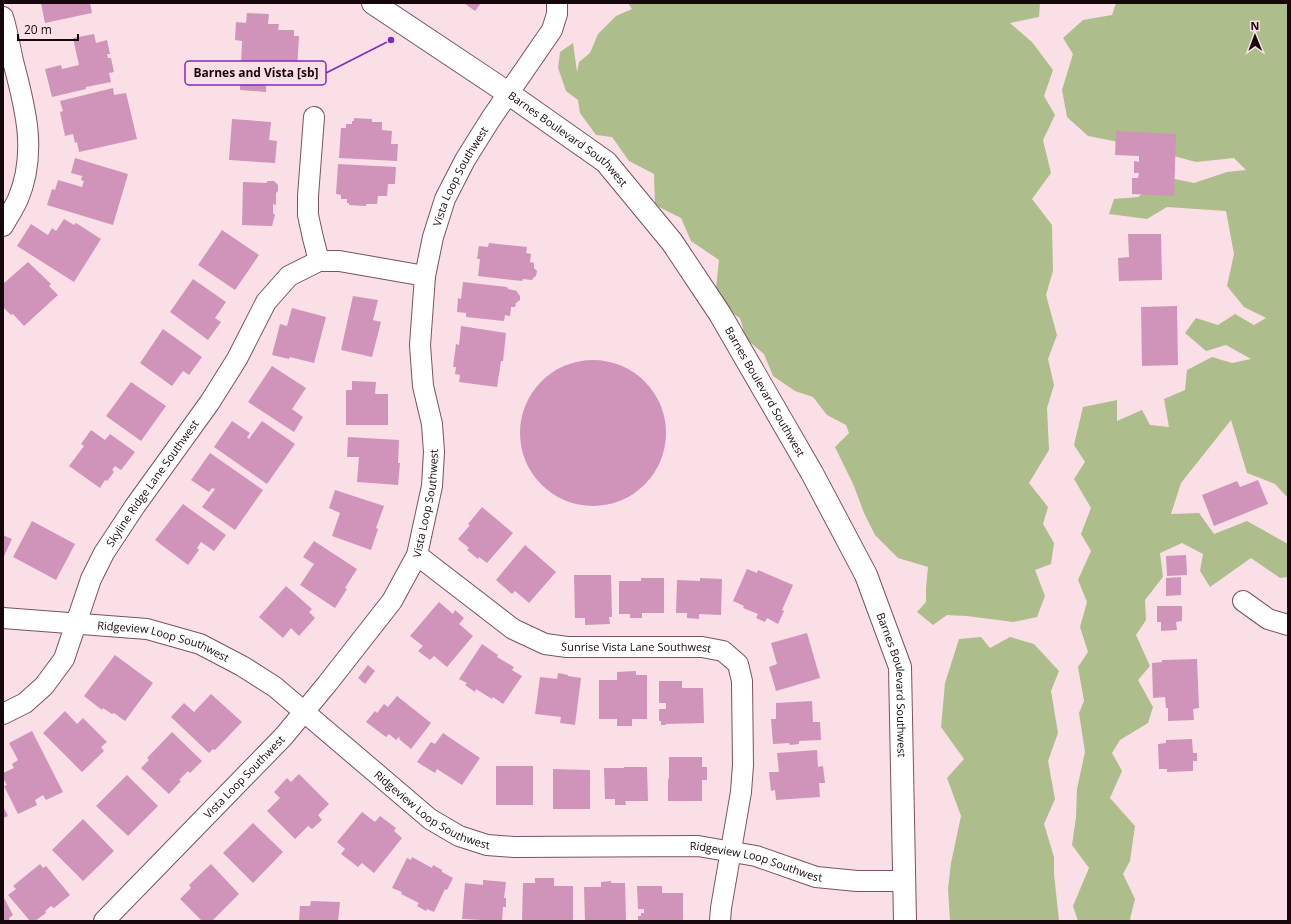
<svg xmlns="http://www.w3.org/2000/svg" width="1291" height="924" font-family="'Open Sans',sans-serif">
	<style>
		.green { fill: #aebd8c }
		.building { fill: #d094ba }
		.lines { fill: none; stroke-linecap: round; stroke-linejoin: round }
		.minor-casing { stroke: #79535d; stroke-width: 22 }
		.tertiary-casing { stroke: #79535d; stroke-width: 24 }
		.minor { stroke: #fff; stroke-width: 20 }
		.tertiary { stroke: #fff; stroke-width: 22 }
		.labels { text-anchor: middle; stroke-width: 3; stroke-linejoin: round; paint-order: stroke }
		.street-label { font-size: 11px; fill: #15070b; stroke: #fbdfe6 }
		.leader { fill: none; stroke: #7b2cbf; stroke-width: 1.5 }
		.callout-dot { fill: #7b2cbf; stroke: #fbdfe6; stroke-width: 1.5 }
		.callout { fill: #fbdfe6; stroke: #7b2cbf; stroke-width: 1.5 }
		.callout-label { font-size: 12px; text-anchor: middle; font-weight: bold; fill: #15070b }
	</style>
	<rect width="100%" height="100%" fill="#fbdfe6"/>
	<g class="green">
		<path d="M628,3H1040L1039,17L1010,23L1032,42L1053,70L1044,96L1055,115L1043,140L1051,173L1032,199L1052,225L1053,271L1046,295L1057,335L1048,359L1054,385L1047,408L1049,450L1029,483L1048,507L1043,524L1054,543L1051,564L1035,570L1045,596L1037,617L1013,622L967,616L947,615L933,625L917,612L926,602V588L928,567L898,558L875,535L864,513L854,486L835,447L849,433L846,425L827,415L813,397L795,391L773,376L764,354L746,339L740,318L720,305L716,288L719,260L691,241L681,218L655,205L654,174L629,161L612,137L596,135L580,113L578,100L566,91L558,68L560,52L573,43L577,72L579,62L590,53L598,34L616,16L632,9Z"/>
		<path d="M1116,3H1288V498L1275,484L1247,473L1231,420L1181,483L1171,514L1199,513L1214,534L1247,521L1288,544V577L1280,578L1251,558L1210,587L1200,571L1203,554L1182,543L1160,553L1163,577L1145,600L1146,620L1136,635L1150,666L1138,680L1153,707L1148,723L1120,740L1112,753L1122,771L1110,798L1135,826L1130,861L1123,874L1135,899L1130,919L1132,921H1078L1073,906L1089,868L1072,845L1076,817L1077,789L1085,752L1079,713L1084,701L1078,667L1088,652L1080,627L1087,602L1078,580L1091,551L1081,534L1091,508L1074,479L1085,462L1074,445L1083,407L1117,400V421L1142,410L1150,425L1169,427L1164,399L1185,390L1187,370L1212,357L1232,363L1251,359L1226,345L1206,351L1185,333L1196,318L1218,325L1235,314L1254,325L1266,318L1244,307L1227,286L1234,254L1226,211L1167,207L1147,219L1109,214L1114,199L1138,197L1165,177L1194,183L1227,172L1246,170L1234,158L1196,162L1129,144L1088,136L1067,117L1062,90L1073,54L1063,38L1083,20L1112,15Z"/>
		<path d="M981,637L990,648L1010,637L1034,644L1059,671L1051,691L1058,733L1048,761L1055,799L1044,824L1054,857V874L1059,921H950L948,889L951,863L961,816L947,778L964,759L941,727L945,683L959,639Z"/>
	</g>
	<g class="building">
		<path d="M41,3H90L92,13L45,23Z"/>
		<path d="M464,3H481L475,11Z"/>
		<path d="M247,13L269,14L268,24H279L278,30H294V36H299L297,71L267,69L266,92L240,90L242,41L235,40L236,22L246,23Z"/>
		<path d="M94,34L96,43L107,40L110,54H107L108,58H111L114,72L109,73L111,82L86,87V89L52,97L45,69L61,65L62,69L79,65L73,38Z"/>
		<path d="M113,88L114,95L126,93L137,139L79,152L77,142L75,143L73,134L65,136L60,112L63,111L60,101Z"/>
		<path d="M354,118L372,119V122H382V130L392,131L391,144H398L397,161L339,158L341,128H346V124H352V121H354Z"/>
		<path d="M232,119L271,122L269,140L277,141L275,163L229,160Z"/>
		<path d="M1116,131L1176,134L1174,196L1132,194V178H1138L1139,173H1134V161L1139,162V156L1115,155Z"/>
		<path d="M75,158L128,174L113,225L47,205L52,189L55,190L58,180L82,187L84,181L81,180L82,176L71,173Z"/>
		<path d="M338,164L396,167L395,184H388L387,196H378L377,204H366V206L349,205V203H347V199H341V195L336,194Z"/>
		<path d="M268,181H274L278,185V191L276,193V205L273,204V213L275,215L272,226L242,225L243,182L266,183Z"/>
		<path d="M64,219L74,225L76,223L101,239L74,282L17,246L31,224L48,235L52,228L56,231Z"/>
		<path d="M222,230L259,255L235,290L198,265Z"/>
		<path d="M1128,234H1161L1162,280L1119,281L1118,258L1129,257Z"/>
		<path d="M489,243L527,247L526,253L531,254L530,262L534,263V268L537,271L536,276L533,278L532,280L523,279L522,281L478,276L480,259H477L479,246L488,247Z"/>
		<path d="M28,262L51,284L49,286L58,295L24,326L13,314L11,315L4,308L3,309V284Z"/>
		<path d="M193,279L226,302L215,318L221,322L208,340L170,312Z"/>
		<path d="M463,282L507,287L508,289L517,291V292L520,296V300L516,303L515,307H511L510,316L505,315L504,321L466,317V313L457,312L458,298L461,299Z"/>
		<path d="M353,296L378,300L373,320L381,322L372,357L341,350Z"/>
		<path d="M1177,306L1178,365L1142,366L1141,307Z"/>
		<path d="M292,308L326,317L314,363L290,357L289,359L272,355L280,324L287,326Z"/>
		<path d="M461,326L506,333L503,361H501L497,387L459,382L460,375L455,374L456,367H453L456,344L459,345Z"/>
		<path d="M163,329L202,357L189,375L183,371L172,386L140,363Z"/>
		<circle cx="593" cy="433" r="73"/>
		<path d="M272,366L306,388L292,409L303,417L294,432L248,402Z"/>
		<path d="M352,381L376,382L375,394H388V425H346V390H352Z"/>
		<path d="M131,382L166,406L141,441L106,416Z"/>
		<path d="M232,421L250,433L247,437L249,439L262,421L295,444L267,484L214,447Z"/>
		<path d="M91,430L105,440L110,434L135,452L121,470L115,466L112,470L114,472L107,481L105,480L100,488L69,466L84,446L81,444Z"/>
		<path d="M348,437L399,440L398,463H400L398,485L357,482L359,457H347Z"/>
		<path d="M210,453L263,490L235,530L202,507L215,489L212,488L209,492L191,480Z"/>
		<path d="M1258,480L1268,504L1214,526L1202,495L1237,481L1240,487Z"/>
		<path d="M335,490L384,506L376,528L378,529L371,550L332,536L340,513L329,508Z"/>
		<path d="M183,504L226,535L214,551L201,542L197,548L199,550L188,565L155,540Z"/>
		<path d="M482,507L513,533L487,563L479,557L478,559L467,550L469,548L458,539L470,525L468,524Z"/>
		<path d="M32,521L75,544L56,580L13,557Z"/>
		<path d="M3,535L12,539L3,558Z"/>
		<path d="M314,541L357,569L345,588L347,589L335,608L300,585L314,564L303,557Z"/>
		<path d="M525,545L556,572L529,603L515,591L512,594L496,580Z"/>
		<path d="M1186,555L1187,575L1167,576L1166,556Z"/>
		<path d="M747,569L757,573L758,570L793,585L782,610L784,611L778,624L767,618L765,622L756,618L758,614L743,608L744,606L733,601Z"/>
		<path d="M574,575H611L612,617H609L610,624L585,625V618H575Z"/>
		<path d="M1181,577V595L1166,596V578Z"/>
		<path d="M641,578H664V613H642V618H630V614H619V581H641Z"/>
		<path d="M700,578L722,579L721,615L699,614V619L687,618V613H676L677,580L700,581Z"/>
		<path d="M286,586L312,609L309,612L315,618L299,636L291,628L283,638L259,617Z"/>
		<path d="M439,602L453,614L455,610L464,618L459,624L473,636L447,667L434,656L430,660L418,651L423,646L410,636Z"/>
		<path d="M1157,606H1182V621L1176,622L1177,630L1161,631V622H1157Z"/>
		<path d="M807,633L820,678L776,691L769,667L777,664L771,643Z"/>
		<path d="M482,644L498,655L497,657L514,667L512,670L522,676L503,704L493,697L492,699L476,689L475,692L465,685L467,683L459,679Z"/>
		<path d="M115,655L153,683L125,721L114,713L112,714L103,708L102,710L84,696Z"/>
		<path d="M1197,659L1199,708L1193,709L1194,720L1168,721V708H1166L1165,697L1153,698L1152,663L1162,662V660Z"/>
		<path d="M368,665L375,671L365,684L358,678Z"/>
		<path d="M636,671V675H647V719H632V726H617V719H599V680H617V672Z"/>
		<path d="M558,673L568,675V676L581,678L575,725L560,723L561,717L535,714L540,677L557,679Z"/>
		<path d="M659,681H682V688H703L704,723L666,724V725H661V721H659V709H666V703H659Z"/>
		<path d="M211,694L242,722L215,750L213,749L209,753L171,717L184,703L194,712Z"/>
		<path d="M397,696L431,723L411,749L399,739L400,738L399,737L396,740L389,734L386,737L366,722L375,711L377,713L384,704L388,707Z"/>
		<path d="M812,701L813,722H820L821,740L799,741V744L790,745L789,743L773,744L771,719H776V703Z"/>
		<path d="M65,711L77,724L83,718L107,742L101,747L104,751L82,772L43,733Z"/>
		<path d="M32,731L63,792L46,800L43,795L35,800L37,805L18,814L4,786L7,785L3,778V773L14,768L12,764L18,760L9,743Z"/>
		<path d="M172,732L202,761L190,773L188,771L179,780L181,781L169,794L141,768L149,760L147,758Z"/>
		<path d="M443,733L480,758L462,785L437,769L435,773L417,762L431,742L435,744Z"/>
		<path d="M1192,739L1193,753H1197V761H1193V771L1167,772V769H1159L1158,744L1166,743V740Z"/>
		<path d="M817,750L818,767L823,766L825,783H819L820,797L776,800L775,790L771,791L769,772H779L777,753Z"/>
		<path d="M669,757H702V767H707V780H702V801H668V779L669,778Z"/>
		<rect x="496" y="766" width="37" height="39"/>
		<path d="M624,767H647L648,801H625L626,805H615V799H605L604,768H624Z"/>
		<path d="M553,769L590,770V809H553Z"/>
		<path d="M299,774L329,804L318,815L322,820L312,829L308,826L295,839L267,811L280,798L274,792L287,778L291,782Z"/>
		<path d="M127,775L158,806L128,836L96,806Z"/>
		<path d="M3,806L8,816L3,818Z"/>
		<path d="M362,812L375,822L380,816L396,828L394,831L402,838L374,873L362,863L358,867L341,854L345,849L337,842Z"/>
		<path d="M83,819L114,851L83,881L52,850Z"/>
		<path d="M253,823L283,852L253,883L223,853Z"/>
		<path d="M412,857L432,868L433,865L442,870V872L453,878L447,890L445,889L434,912L427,909L426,911L417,906L419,903L401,894L402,892L392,888L407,858L411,860Z"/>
		<path d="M40,864L43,868L46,866L70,895L54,908L51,906L45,911L46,913L35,921H30L8,895L16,889L13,886Z"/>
		<path d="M211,864L239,894L212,921H202L180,899L191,888L189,885Z"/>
		<path d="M535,878H554V886H573V921H522L523,883H535Z"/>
		<path d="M483,880L506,882L504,898H506V907H503L502,921L462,919L465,883L483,885Z"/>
		<path d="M611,881V883H625L626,921H585L584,887H601V882Z"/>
		<path d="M637,886H662V893H683V921H638V916H641V913H644V909H638Z"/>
		<path d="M3,896L13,915L9,918L10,921H3Z"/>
		<path d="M311,901L340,902L338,921H299L300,906H310Z"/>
	</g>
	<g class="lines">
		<defs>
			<g id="minor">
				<path d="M3,17C8,33 10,49 14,65C26,110 37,154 18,199C14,208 8,217 3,226"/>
				<path d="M314,117L308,196V215L313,238L319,261"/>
				<path id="s1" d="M417,555L513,629L545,644L567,647H702L723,651L738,664L742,681L743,765L741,792L721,908L720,921"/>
				<path d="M1243,601L1268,619L1288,625"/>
				<path id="s2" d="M3,618L147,629L200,644L242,666L275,687L430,819L459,836L487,845L514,847L698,846L756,856L816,877L857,881H905"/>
				<path id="s3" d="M3,714L25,703L44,686L64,659L91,579L104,553L135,506L210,402L237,359L266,302L289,276L319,261H339L425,276"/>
				<path id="s4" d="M104,921L284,736L327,684L392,601L417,555L432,486L434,452L432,424L423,386L420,345L425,276L433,237L445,199L465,160L490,120L552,30L557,14V3"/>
			</g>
			<g id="tertiary">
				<path id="s5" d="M373,3L508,93L606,162L672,242L720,314L812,473L866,575L900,667L905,921"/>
			</g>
		</defs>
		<use href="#minor" class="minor-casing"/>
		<use href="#tertiary" class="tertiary-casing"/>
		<use href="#minor" class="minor"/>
		<use href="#tertiary" class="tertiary"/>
	</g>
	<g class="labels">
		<g class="street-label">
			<text dy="4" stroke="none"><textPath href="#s5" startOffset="238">Barnes Boulevard Southwest</textPath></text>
			<text dy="4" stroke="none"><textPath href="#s4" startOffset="872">Vista Loop Southwest</textPath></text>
			<text dy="4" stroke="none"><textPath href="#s5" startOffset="562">Barnes Boulevard Southwest</textPath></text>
			<text dy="4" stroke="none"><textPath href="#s3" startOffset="282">Skyline Ridge Lane Southwest</textPath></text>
			<text dy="4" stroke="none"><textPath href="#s4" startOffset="536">Vista Loop Southwest</textPath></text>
			<text dy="4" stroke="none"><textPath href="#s2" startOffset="163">Ridgeview Loop Southwest</textPath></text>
			<text dy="4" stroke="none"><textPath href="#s1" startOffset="248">Sunrise Vista Lane Southwest</textPath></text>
			<text dy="4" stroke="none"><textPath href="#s5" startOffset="886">Barnes Boulevard Southwest</textPath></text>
			<text dy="4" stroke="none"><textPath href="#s4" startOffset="201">Vista Loop Southwest</textPath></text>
			<text dy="4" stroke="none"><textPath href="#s2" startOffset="487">Ridgeview Loop Southwest</textPath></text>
			<text dy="4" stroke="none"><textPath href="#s2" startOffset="824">Ridgeview Loop Southwest</textPath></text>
		</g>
	</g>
	<path class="leader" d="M391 40L326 73"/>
	<circle class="callout-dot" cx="391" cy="40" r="4"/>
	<rect class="callout" x="185" y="61" width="141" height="24" rx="4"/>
	<g class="callout-label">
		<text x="256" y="77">Barnes and Vista [sb]</text>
	</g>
	<rect width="1291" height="924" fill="none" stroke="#15070b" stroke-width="8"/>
	<g transform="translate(1255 36) rotate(359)" stroke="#fbdfe6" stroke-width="3" paint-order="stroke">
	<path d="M0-3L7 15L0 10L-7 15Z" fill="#15070b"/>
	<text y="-6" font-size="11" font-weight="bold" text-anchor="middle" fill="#15070b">N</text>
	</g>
	<path d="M18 34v6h60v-6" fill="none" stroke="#15070b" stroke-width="2"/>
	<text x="24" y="34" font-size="12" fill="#15070b" stroke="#fbdfe6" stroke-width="3" paint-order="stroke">20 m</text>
</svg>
